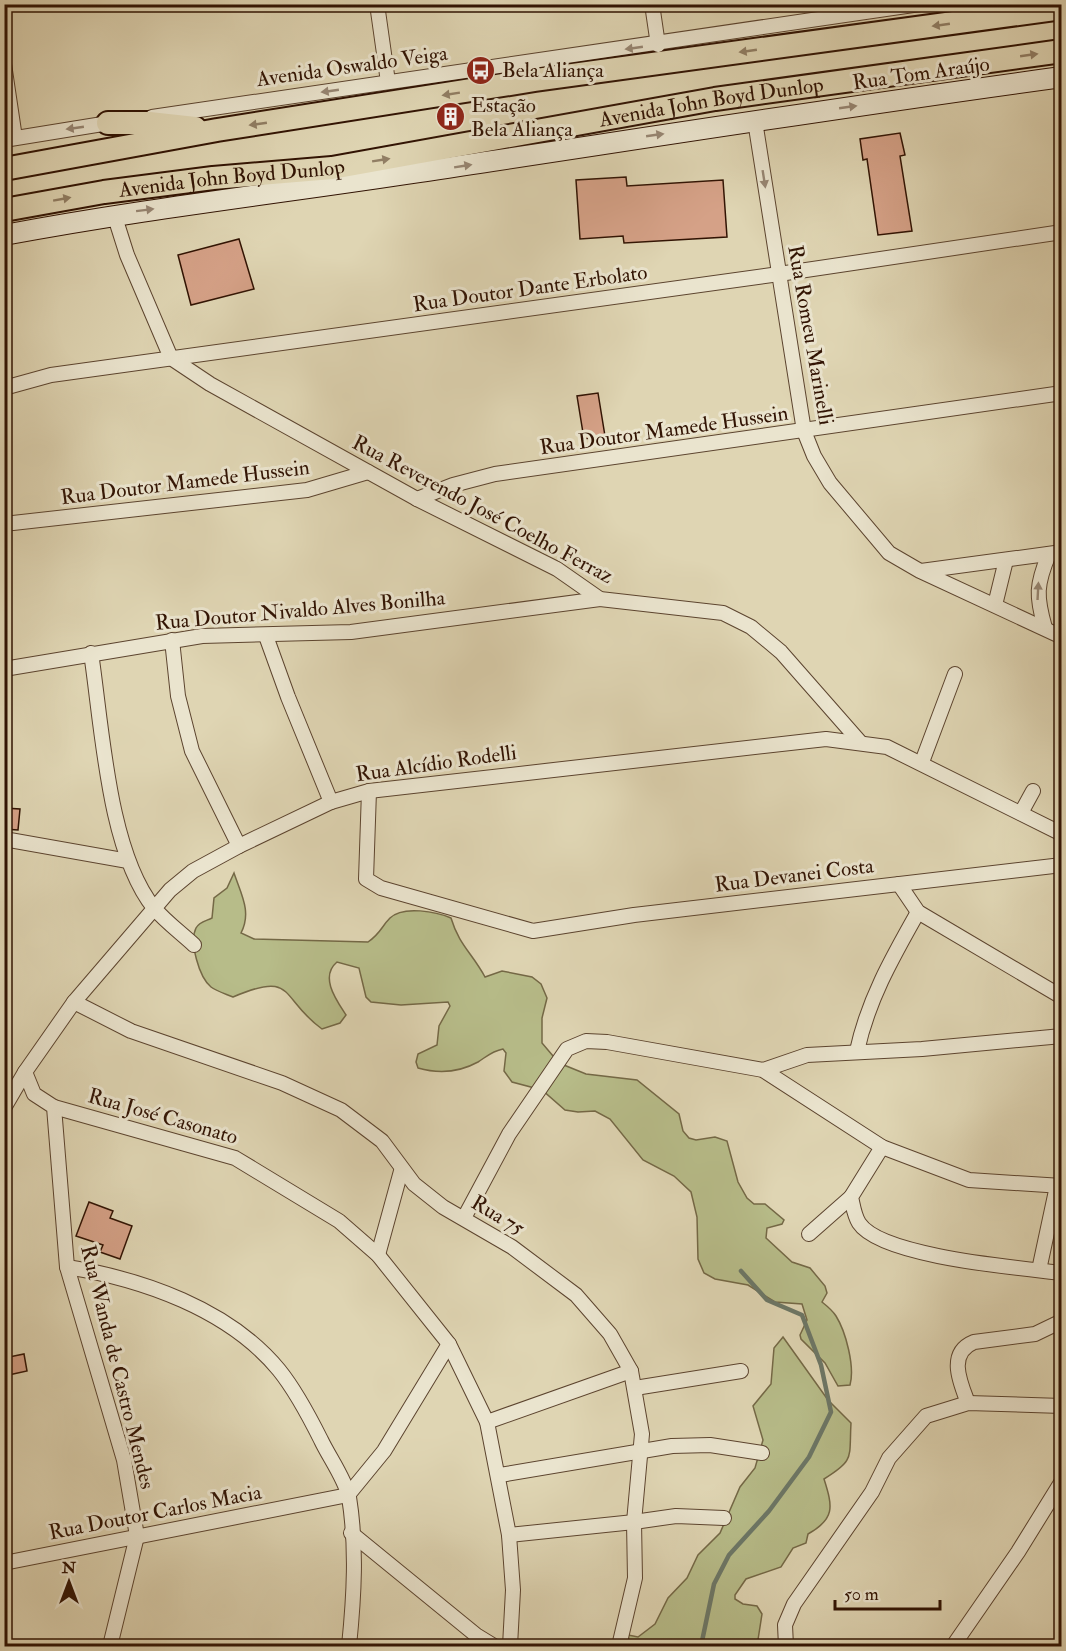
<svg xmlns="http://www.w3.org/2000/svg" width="1066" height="1651" font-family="'IM FELL Double Pica',serif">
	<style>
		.green { fill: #b7bc89; stroke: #746846; stroke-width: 1.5 }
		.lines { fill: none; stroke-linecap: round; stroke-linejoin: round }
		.stream { stroke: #6c7767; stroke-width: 4.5 }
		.building { fill: #d5a187; stroke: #311303; stroke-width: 1.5 }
		.street-casing { stroke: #5c442f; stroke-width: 16 }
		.secondary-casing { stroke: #311303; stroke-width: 22 }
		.primary-casing { stroke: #311303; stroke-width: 26 }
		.street { stroke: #eae4ce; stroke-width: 14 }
		.secondary { stroke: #eae4ce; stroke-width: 20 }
		.primary { stroke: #dfd5b3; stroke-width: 22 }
		.oneway { fill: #917e64 }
		.oneway2 { fill: #978673 }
		.labels { text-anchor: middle; stroke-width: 6; stroke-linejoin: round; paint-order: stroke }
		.street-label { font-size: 21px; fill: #311303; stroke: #eae4ce }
		.poi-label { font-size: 21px; fill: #311303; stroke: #eae4ce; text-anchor: start }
	</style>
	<rect width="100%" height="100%" fill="#dfd5b3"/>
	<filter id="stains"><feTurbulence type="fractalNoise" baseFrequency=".00333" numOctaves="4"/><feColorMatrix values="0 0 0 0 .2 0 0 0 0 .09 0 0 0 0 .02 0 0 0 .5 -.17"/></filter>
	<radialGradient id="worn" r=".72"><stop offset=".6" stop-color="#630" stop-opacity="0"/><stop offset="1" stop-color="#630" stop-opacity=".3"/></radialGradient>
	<g class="green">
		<path d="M234,873C241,894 252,912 241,933L254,939L368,942C381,933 381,927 390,918C403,905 437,912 451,918C459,945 472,953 485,977L502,971L532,977L541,984L547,998L542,1018V1043L559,1063L586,1074L637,1080L679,1114L683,1131L689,1138L696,1140L715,1137L727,1141L738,1182L747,1198L754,1204H765L784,1220L782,1224L767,1228L766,1238L792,1262L810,1268L825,1286L827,1293L822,1302C827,1306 833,1311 836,1316C846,1332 855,1367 850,1385L838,1386L825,1363L801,1339L800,1335L807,1320L802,1304L775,1302L748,1285L715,1279L704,1273L698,1259L697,1217L691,1192L674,1176L643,1160L610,1119L595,1111L578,1112L565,1110L542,1090L512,1082L504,1071L506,1053L503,1049C492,1051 486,1057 478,1062C458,1073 439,1074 418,1068L416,1062L418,1054L437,1045L439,1026L450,1006L448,1002L401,1005L371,1002L366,997L359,968L337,962C319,977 337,1001 346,1015L340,1023L322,1029C279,998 296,970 233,997C226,994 216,991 211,987C199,977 189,942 196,928C199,922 206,921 212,918L214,898L227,888Z"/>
		<path d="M783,1337L828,1400L851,1423C849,1458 855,1460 824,1479C833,1507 835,1519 808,1534L806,1543L793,1548L781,1567L746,1579L735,1595V1599L743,1604L757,1606L762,1614L757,1646H630L628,1635L638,1637L655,1624L668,1598L687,1578L698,1555L720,1533L740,1487L755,1468L763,1440L753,1406L771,1384L774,1348Z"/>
	</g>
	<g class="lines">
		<path class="stream" d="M701,1646L714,1584L729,1555L769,1511L809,1457L831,1412L821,1365L802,1315L767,1300L741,1271"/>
	</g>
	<g class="building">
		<path d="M900,133L905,155L900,156L912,231L878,235L867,159L863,160L860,139Z"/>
		<path d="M626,177L627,186L723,180L727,237L624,243L623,236L580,239L576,180Z"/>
		<path d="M239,239L254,289L191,305L178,255Z"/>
		<path d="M598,393L605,436L584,439L577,396Z"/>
		<path d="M4,808L20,809L18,830L4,829Z"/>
		<path d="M89,1202L113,1211L110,1218L132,1226L120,1259L100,1252L103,1245L76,1236Z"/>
		<path d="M24,1354L27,1371L4,1376V1358Z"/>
	</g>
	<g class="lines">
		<defs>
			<g id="street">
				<path d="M377,4L388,82"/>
				<path d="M652,4L658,45"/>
				<path d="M4,64L15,138"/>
				<path d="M152,117L920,4"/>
				<path d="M755,121L804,431L814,456L830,483L889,553L920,571L1062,637"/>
				<path d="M4,140L115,122"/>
				<path d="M114,214L127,255L171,358L210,384L417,499L557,569L600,599L723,613L751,627L781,652L860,742"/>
				<path d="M4,388L51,375L779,274L1062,232"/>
				<path d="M417,499L453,485L495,474L1062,393"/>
				<path d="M4,524L307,490L368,472"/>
				<path d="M921,571L1062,552"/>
				<path d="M995,605L1006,560"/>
				<path d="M1045,628C1036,596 1036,585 1049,554"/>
				<path d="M266,636L288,697L331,802"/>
				<path d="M172,640L178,696L192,751L239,846"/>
				<path d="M91,653C102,725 108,851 154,908C165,921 181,933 194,945"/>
				<path d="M4,669L202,636L351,632L600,599"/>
				<path d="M922,762L955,674"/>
				<path d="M369,791L366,879L381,888L533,931L634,915L1062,865"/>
				<path d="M1021,813L1033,791"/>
				<path d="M4,839L128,861"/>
				<path d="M899,884L918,912L1062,997"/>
				<path d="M74,1002L131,1031L282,1083L341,1110L382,1141L414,1184L443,1207L512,1247L576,1295L610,1334L631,1371L642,1434L634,1522L635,1578L619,1646"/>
				<path d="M857,1051C868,1000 892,958 918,912"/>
				<path d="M763,1070L807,1055L922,1049L1062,1036"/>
				<path d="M25,1072L34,1094L54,1107L67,1267L124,1460L137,1536L110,1646"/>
				<path d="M54,1107L235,1158L339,1221L378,1255L449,1344L487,1422L509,1535L513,1590L510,1646"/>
				<path d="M4,1108L25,1072L74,1002L170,890L193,871L239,846L331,802L369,791L826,739L887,747L1062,834"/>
				<path d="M882,1147L851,1197C853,1205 854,1215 859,1223C881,1257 1021,1268 1062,1273"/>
				<path d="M464,1218L509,1134L567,1049L586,1041L607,1042L763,1070L882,1147L969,1180L1062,1186"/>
				<path d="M809,1234L851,1197"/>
				<path d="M378,1255L401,1171"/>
				<path d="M67,1267C142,1279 229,1309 279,1370C296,1391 309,1416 321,1440C329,1457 345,1479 349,1497C357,1547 354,1597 349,1646"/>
				<path d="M1039,1270L1057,1186"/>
				<path d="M635,1388L741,1371"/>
				<path d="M968,1403C960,1382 947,1353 974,1342L1035,1334L1062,1321"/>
				<path d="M487,1422L631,1371"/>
				<path d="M500,1475L672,1446L710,1445L762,1453"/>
				<path d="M348,1495L384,1451L449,1344"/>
				<path d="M351,1533L476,1635L494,1646"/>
				<path d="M509,1535L634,1522L676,1516L724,1518"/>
				<path d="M4,1563L348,1495"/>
				<path d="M786,1646L785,1625L794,1604L872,1492L889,1458L926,1416L968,1403L1062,1406"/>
				<path d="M953,1646L1018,1552L1062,1481"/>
			</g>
			<path id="secondary" d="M4,235C142,209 280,193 419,172C633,140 847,106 1062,77"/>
			<g id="primary">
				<path d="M108,123H149L195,128"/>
				<path d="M4,169L217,130L535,80L1062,8"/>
				<path id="s1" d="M4,210L104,192L213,178L332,168L715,99L1062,51"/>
			</g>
		</defs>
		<use href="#street" class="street-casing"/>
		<use href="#secondary" class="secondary-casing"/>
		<use href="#primary" class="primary-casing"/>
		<use href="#street" class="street"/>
		<use href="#secondary" class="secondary"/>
		<use href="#primary" class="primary"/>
	</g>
	<defs><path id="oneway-solid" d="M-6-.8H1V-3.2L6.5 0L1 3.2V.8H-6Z" transform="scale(1.5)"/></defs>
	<g class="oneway">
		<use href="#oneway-solid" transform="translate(941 25) rotate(172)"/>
		<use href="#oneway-solid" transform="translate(748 51) rotate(172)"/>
		<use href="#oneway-solid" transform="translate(1029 55) rotate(-8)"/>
		<use href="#oneway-solid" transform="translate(451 94) rotate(171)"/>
		<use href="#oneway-solid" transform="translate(258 124) rotate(172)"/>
		<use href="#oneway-solid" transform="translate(381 160) rotate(-9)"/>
		<use href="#oneway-solid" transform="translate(62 199) rotate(-10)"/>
	</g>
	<g class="oneway2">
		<use href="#oneway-solid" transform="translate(634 48) rotate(172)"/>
		<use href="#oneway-solid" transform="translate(330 91) rotate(172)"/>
		<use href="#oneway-solid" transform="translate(848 107) rotate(-8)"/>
		<use href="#oneway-solid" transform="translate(75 128) rotate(172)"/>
		<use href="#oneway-solid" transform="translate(655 135) rotate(-8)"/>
		<use href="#oneway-solid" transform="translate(463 166) rotate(-9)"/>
		<use href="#oneway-solid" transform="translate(764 179) rotate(81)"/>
		<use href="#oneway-solid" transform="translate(145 210) rotate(-7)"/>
		<use href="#oneway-solid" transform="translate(1038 591) rotate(-87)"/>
	</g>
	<defs>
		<symbol id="bus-disc" viewBox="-11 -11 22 22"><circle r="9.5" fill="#8f2418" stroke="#eae4ce"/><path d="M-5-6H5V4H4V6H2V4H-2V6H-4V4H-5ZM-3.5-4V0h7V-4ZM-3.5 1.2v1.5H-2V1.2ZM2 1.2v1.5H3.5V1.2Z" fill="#fff"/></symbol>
		<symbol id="building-disc" viewBox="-11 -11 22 22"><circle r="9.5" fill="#8f2418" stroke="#eae4ce"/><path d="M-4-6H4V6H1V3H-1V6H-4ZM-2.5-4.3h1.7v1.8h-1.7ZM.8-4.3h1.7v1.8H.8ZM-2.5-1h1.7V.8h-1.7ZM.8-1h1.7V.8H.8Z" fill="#fff"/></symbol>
	</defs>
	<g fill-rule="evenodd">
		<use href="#bus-disc" x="464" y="54" width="33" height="33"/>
		<use href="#building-disc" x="434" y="100" width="33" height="33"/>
	</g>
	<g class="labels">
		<g class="street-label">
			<text transform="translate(352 66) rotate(-8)" y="7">Avenida Oswaldo Veiga</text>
			<text transform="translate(921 73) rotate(-8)" y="7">Rua Tom Araújo</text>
			<text dy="7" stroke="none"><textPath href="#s1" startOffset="716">Avenida John Boyd Dunlop</textPath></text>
			<text dy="7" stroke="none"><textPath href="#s1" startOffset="230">Avenida John Boyd Dunlop</textPath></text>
			<text transform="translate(530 288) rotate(-8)" y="7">Rua Doutor Dante Erbolato</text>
			<text transform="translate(811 335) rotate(80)" y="7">Rua Romeu Marinelli</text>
			<text transform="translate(664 430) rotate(-8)" y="7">Rua Doutor Mamede Hussein</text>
			<text transform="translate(185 482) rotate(-7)" y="7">Rua Doutor Mamede Hussein</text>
			<text transform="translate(483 509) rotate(28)" y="7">Rua Reverendo José Coelho Ferraz</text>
			<text transform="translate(300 610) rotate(-5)" y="7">Rua Doutor Nivaldo Alves Bonilha</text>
			<text transform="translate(436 763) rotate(-8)" y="7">Rua Alcídio Rodelli</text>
			<text transform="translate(794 875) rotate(-7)" y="7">Rua Devanei Costa</text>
			<text transform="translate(163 1116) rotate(16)" y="7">Rua José Casonato</text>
			<text transform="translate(498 1215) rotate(31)" y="7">Rua 75</text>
			<text transform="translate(118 1367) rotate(76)" y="7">Rua Wanda de Castro Mendes</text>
			<text transform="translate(155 1512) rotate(-11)" y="7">Rua Doutor Carlos Macia</text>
		</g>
		<g class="poi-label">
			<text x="502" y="77">Bela Aliança</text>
			<text x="471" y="112">Estação<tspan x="471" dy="24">Bela Aliança</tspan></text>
		</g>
	</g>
	<rect width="1066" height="1651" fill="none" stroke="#dfd5b3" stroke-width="24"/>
	<rect x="6" y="6" width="1054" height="1639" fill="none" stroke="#311303" stroke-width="3"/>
	<rect x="12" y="12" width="1042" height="1627" fill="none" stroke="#311303" stroke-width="1.5"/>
	<g transform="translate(69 1582)" stroke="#eae4ce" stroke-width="4.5" paint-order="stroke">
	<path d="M0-4.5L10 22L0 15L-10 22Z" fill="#311303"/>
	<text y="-9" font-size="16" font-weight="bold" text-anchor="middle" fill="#311303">N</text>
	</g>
	<path d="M835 1600v9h105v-9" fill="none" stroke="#311303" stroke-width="3"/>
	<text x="844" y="1600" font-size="18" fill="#311303" stroke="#eae4ce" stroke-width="4.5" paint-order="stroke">50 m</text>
	<rect width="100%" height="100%" filter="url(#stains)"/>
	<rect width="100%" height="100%" fill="url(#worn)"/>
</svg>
